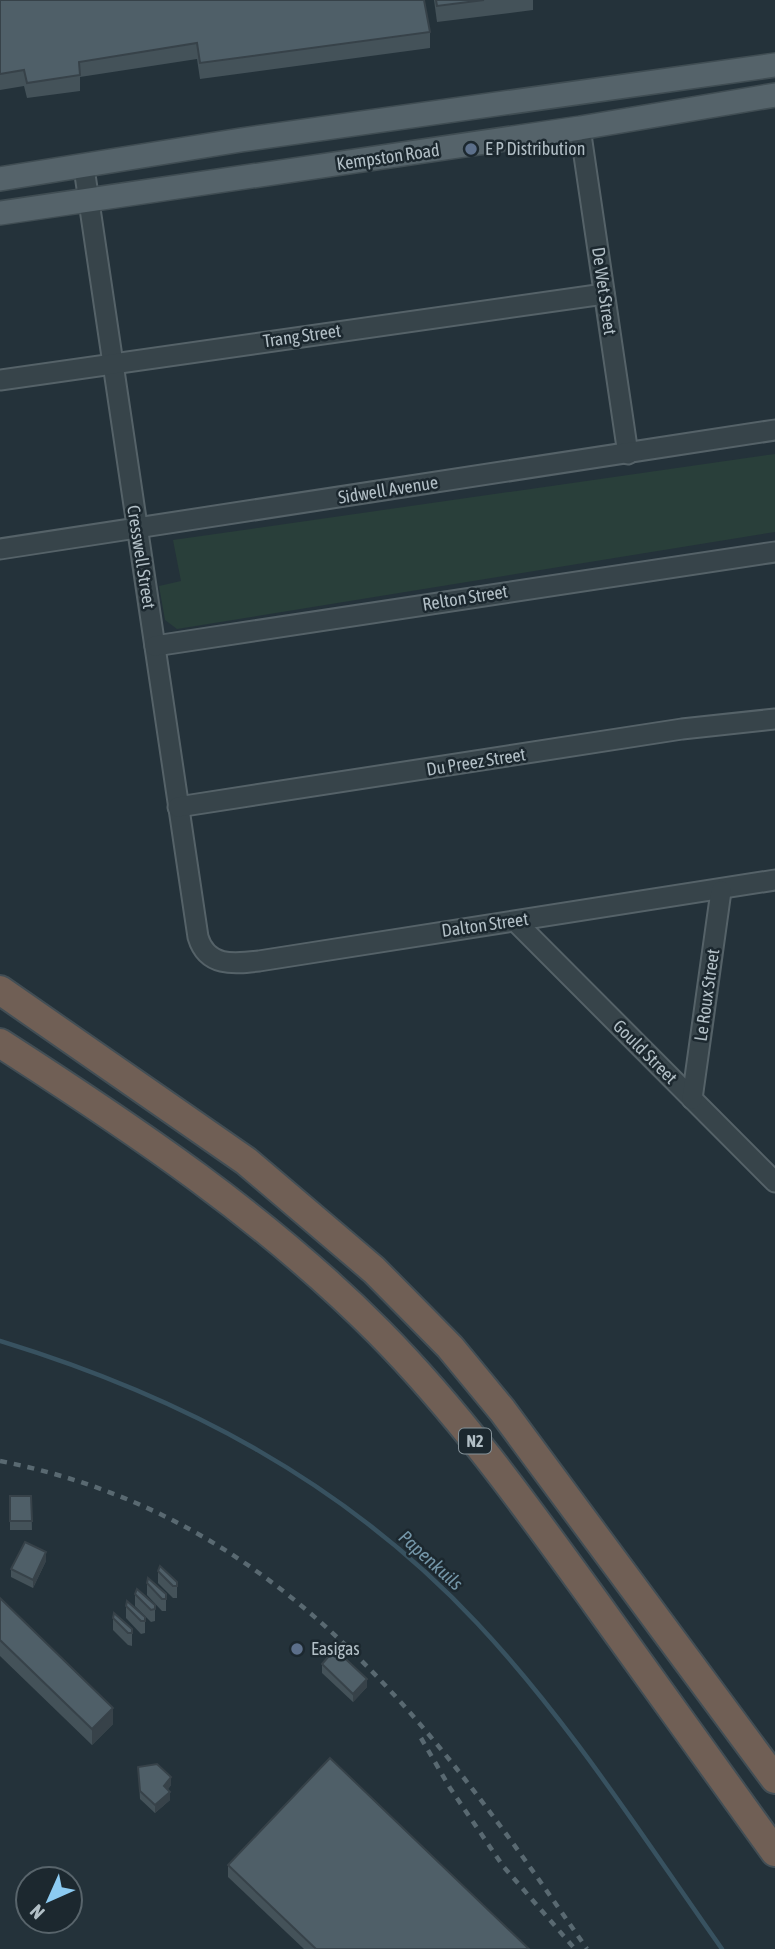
<svg xmlns="http://www.w3.org/2000/svg" width="775" height="1949" font-family="'Asap Condensed',sans-serif">
	<style>
		.green { fill: #293f3a }
		.lines { fill: none; stroke-linecap: round; stroke-linejoin: round }
		.stream { stroke: #385260; stroke-width: 4.5 }
		.minor-casing { stroke: #556268; stroke-width: 23 }
		.major-casing { stroke: #404d53; stroke-width: 26 }
		.highway-casing { stroke: #424e55; stroke-width: 32 }
		.minor { stroke: #37444a; stroke-width: 19 }
		.major { stroke: #55636a; stroke-width: 23 }
		.highway { stroke: #705f55; stroke-width: 28 }
		.rail { stroke: #596971; stroke-width: 4.5; stroke-dasharray: 7 7; stroke-linecap: butt }
		.wall { fill: #445259 }
		.shaded-wall { fill: #374249 }
		.building { fill: #4f5f68; stroke: #374249; stroke-width: 2 }
		.service-dot { fill: #5c6f8a; stroke: #1c282f; stroke-width: 2.5 }
		.labels { text-anchor: middle; stroke-width: 5; stroke-linejoin: round; paint-order: stroke }
		.shield { fill: #1c282f; stroke: #859299; stroke-width: 2 }
		.shield-label { font-size: 16px; font-weight: bold; fill: #b2bfc6 }
		.poi-label { font-size: 18px; fill: #b2bfc6; stroke: #1c282f; text-anchor: start }
		.street-label { font-size: 18px; fill: #b2bfc6; stroke: #1c282f }
		.water-label { font-size: 19px; font-style: italic; fill: #7496a8; stroke: #1c282f }
	</style>
	<rect width="100%" height="100%" fill="#24323a"/>
	<path class="green" d="M775,454V532L177,629L165,620L159,586L181,581L173,540Z"/>
	<g class="lines">
		<path class="stream" d="M0,1341C183,1397 345,1482 477,1623C570,1722 644,1839 722,1949"/>
		<defs>
			<g id="minor">
				<path d="M580,128L628,454"/>
				<path d="M84,168L198,937C207,967 233,964 259,961L775,880"/>
				<path d="M0,380L604,294"/>
				<path d="M0,549L775,430"/>
				<path d="M155,646L775,552"/>
				<path d="M178,807L682,729L775,719"/>
				<path d="M516,922L775,1182"/>
				<path d="M692,1099L721,891"/>
			</g>
			<g id="major">
				<path d="M0,179L241,140L775,65"/>
				<path d="M0,213L580,128L775,95"/>
			</g>
			<g id="highway">
				<path d="M0,990L246,1161L374,1270L450,1347L502,1410L775,1779"/>
				<path d="M0,1043C135,1130 266,1218 379,1332C461,1415 528,1509 596,1603C656,1686 715,1769 775,1852"/>
			</g>
		</defs>
		<use href="#minor" class="minor-casing"/>
		<use href="#major" class="major-casing"/>
		<use href="#highway" class="highway-casing"/>
		<use href="#minor" class="minor"/>
		<use href="#major" class="major"/>
		<use href="#highway" class="highway"/>
		<g class="rail">
			<path d="M0,1461C284,1517 433,1725 587,1949"/>
			<path d="M421,1738L450,1788L503,1866L575,1949"/>
		</g>
	</g>
	<g class="wall">
		<path d="M0,0L430,32V48L200,79L197,59L80,77V91L27,98L24,86L0,90Z"/>
		<path d="M434,0H533V10L437,22Z"/>
		<path d="M10,1496H31L32,1530H10Z"/>
		<path d="M46,1561L33,1588L11,1577V1569Z"/>
		<path d="M158,1571L177,1582V1598H173L158,1583Z"/>
		<path d="M147,1583L166,1594V1611H162L147,1595Z"/>
		<path d="M135,1594L155,1605V1621L151,1622L135,1606Z"/>
		<path d="M0,1598L113,1724L92,1745L0,1656Z"/>
		<path d="M126,1606L145,1617V1633L141,1634L126,1618Z"/>
		<path d="M113,1618L132,1629V1646L128,1645L113,1630Z"/>
		<path d="M322,1664L367,1687L353,1702L322,1673Z"/>
		<path d="M138,1767L171,1785L168,1789L170,1800L155,1813L140,1799Z"/>
		<path d="M228,1865L529,1949H304L228,1877Z"/>
	</g>
	<g class="shaded-wall">
		<path d="M46,1552V1561L33,1588V1580Z"/>
		<path d="M367,1679V1687L353,1702V1694Z"/>
		<path d="M113,1708V1724L92,1745V1729Z"/>
		<path d="M171,1777V1785L164,1794V1786Z"/>
		<path d="M170,1792V1800L155,1813V1805Z"/>
	</g>
	<g class="building">
		<path d="M0,0H424L430,32L200,63L197,43L79,62L80,75L27,83L24,70L0,74Z"/>
		<path d="M436,0H484L437,6Z"/>
		<path d="M10,1496H31L32,1521H10Z"/>
		<path d="M25,1542L46,1552L33,1580L11,1569Z"/>
		<path d="M160,1566L177,1582V1586H173L158,1571Z"/>
		<path d="M148,1578L166,1594V1599H162L147,1583Z"/>
		<path d="M137,1589L155,1605V1609L151,1610L135,1594Z"/>
		<path d="M0,1598L113,1708L92,1729L0,1640Z"/>
		<path d="M127,1601L145,1617V1621H141L126,1606Z"/>
		<path d="M114,1613L132,1629V1633H128L113,1618Z"/>
		<path d="M335,1649L367,1679L353,1694L322,1664Z"/>
		<path d="M330,1758L529,1949H316L228,1865Z"/>
		<path d="M157,1764L171,1777L164,1786L170,1792L155,1805L140,1791L138,1767Z"/>
	</g>
	<g class="service-dot">
		<circle cx="471" cy="149" r="7"/>
		<circle cx="297" cy="1649" r="7"/>
	</g>
	<g class="labels">
		<rect class="shield" x="459" y="1428.5" width="32" height="25" rx="5"/>
		<g class="shield-label">
			<text x="475" y="1447">N2</text>
		</g>
		<g class="poi-label">
			<text x="485" y="155">E P Distribution</text>
			<text x="311" y="1655">Easigas</text>
		</g>
		<g class="street-label">
			<text transform="translate(388 157) rotate(-8)" y="6">Kempston Road</text>
			<text transform="translate(604 291) rotate(82)" y="6">De Wet Street</text>
			<text transform="translate(302 336) rotate(-8)" y="6">Trang Street</text>
			<text transform="translate(388 490) rotate(-9)" y="6">Sidwell Avenue</text>
			<text transform="translate(141 557) rotate(81)" y="6">Cresswell Street</text>
			<text transform="translate(465 598) rotate(-9)" y="6">Relton Street</text>
			<text transform="translate(476 762) rotate(-9)" y="6">Du Preez Street</text>
			<text transform="translate(485 925) rotate(-8)" y="6">Dalton Street</text>
			<text transform="translate(707 995) rotate(-82)" y="6">Le Roux Street</text>
			<text transform="translate(645 1052) rotate(45)" y="6">Gould Street</text>
		</g>
		<g class="water-label">
			<text transform="translate(431 1560) rotate(42)" y="7">Papenkuils</text>
		</g>
	</g>
	<g transform="translate(49 1900) rotate(225)"><circle r="33" fill="#1c282f" stroke="#58646b" stroke-width="2"/>
	<path d="M0-5L12 26L0 18L-12 26Z" fill="#8ccbf2"/>
	<text y="-10" font-size="19" font-weight="bold" text-anchor="middle" fill="#b2bfc6">N</text>
	</g>
</svg>
